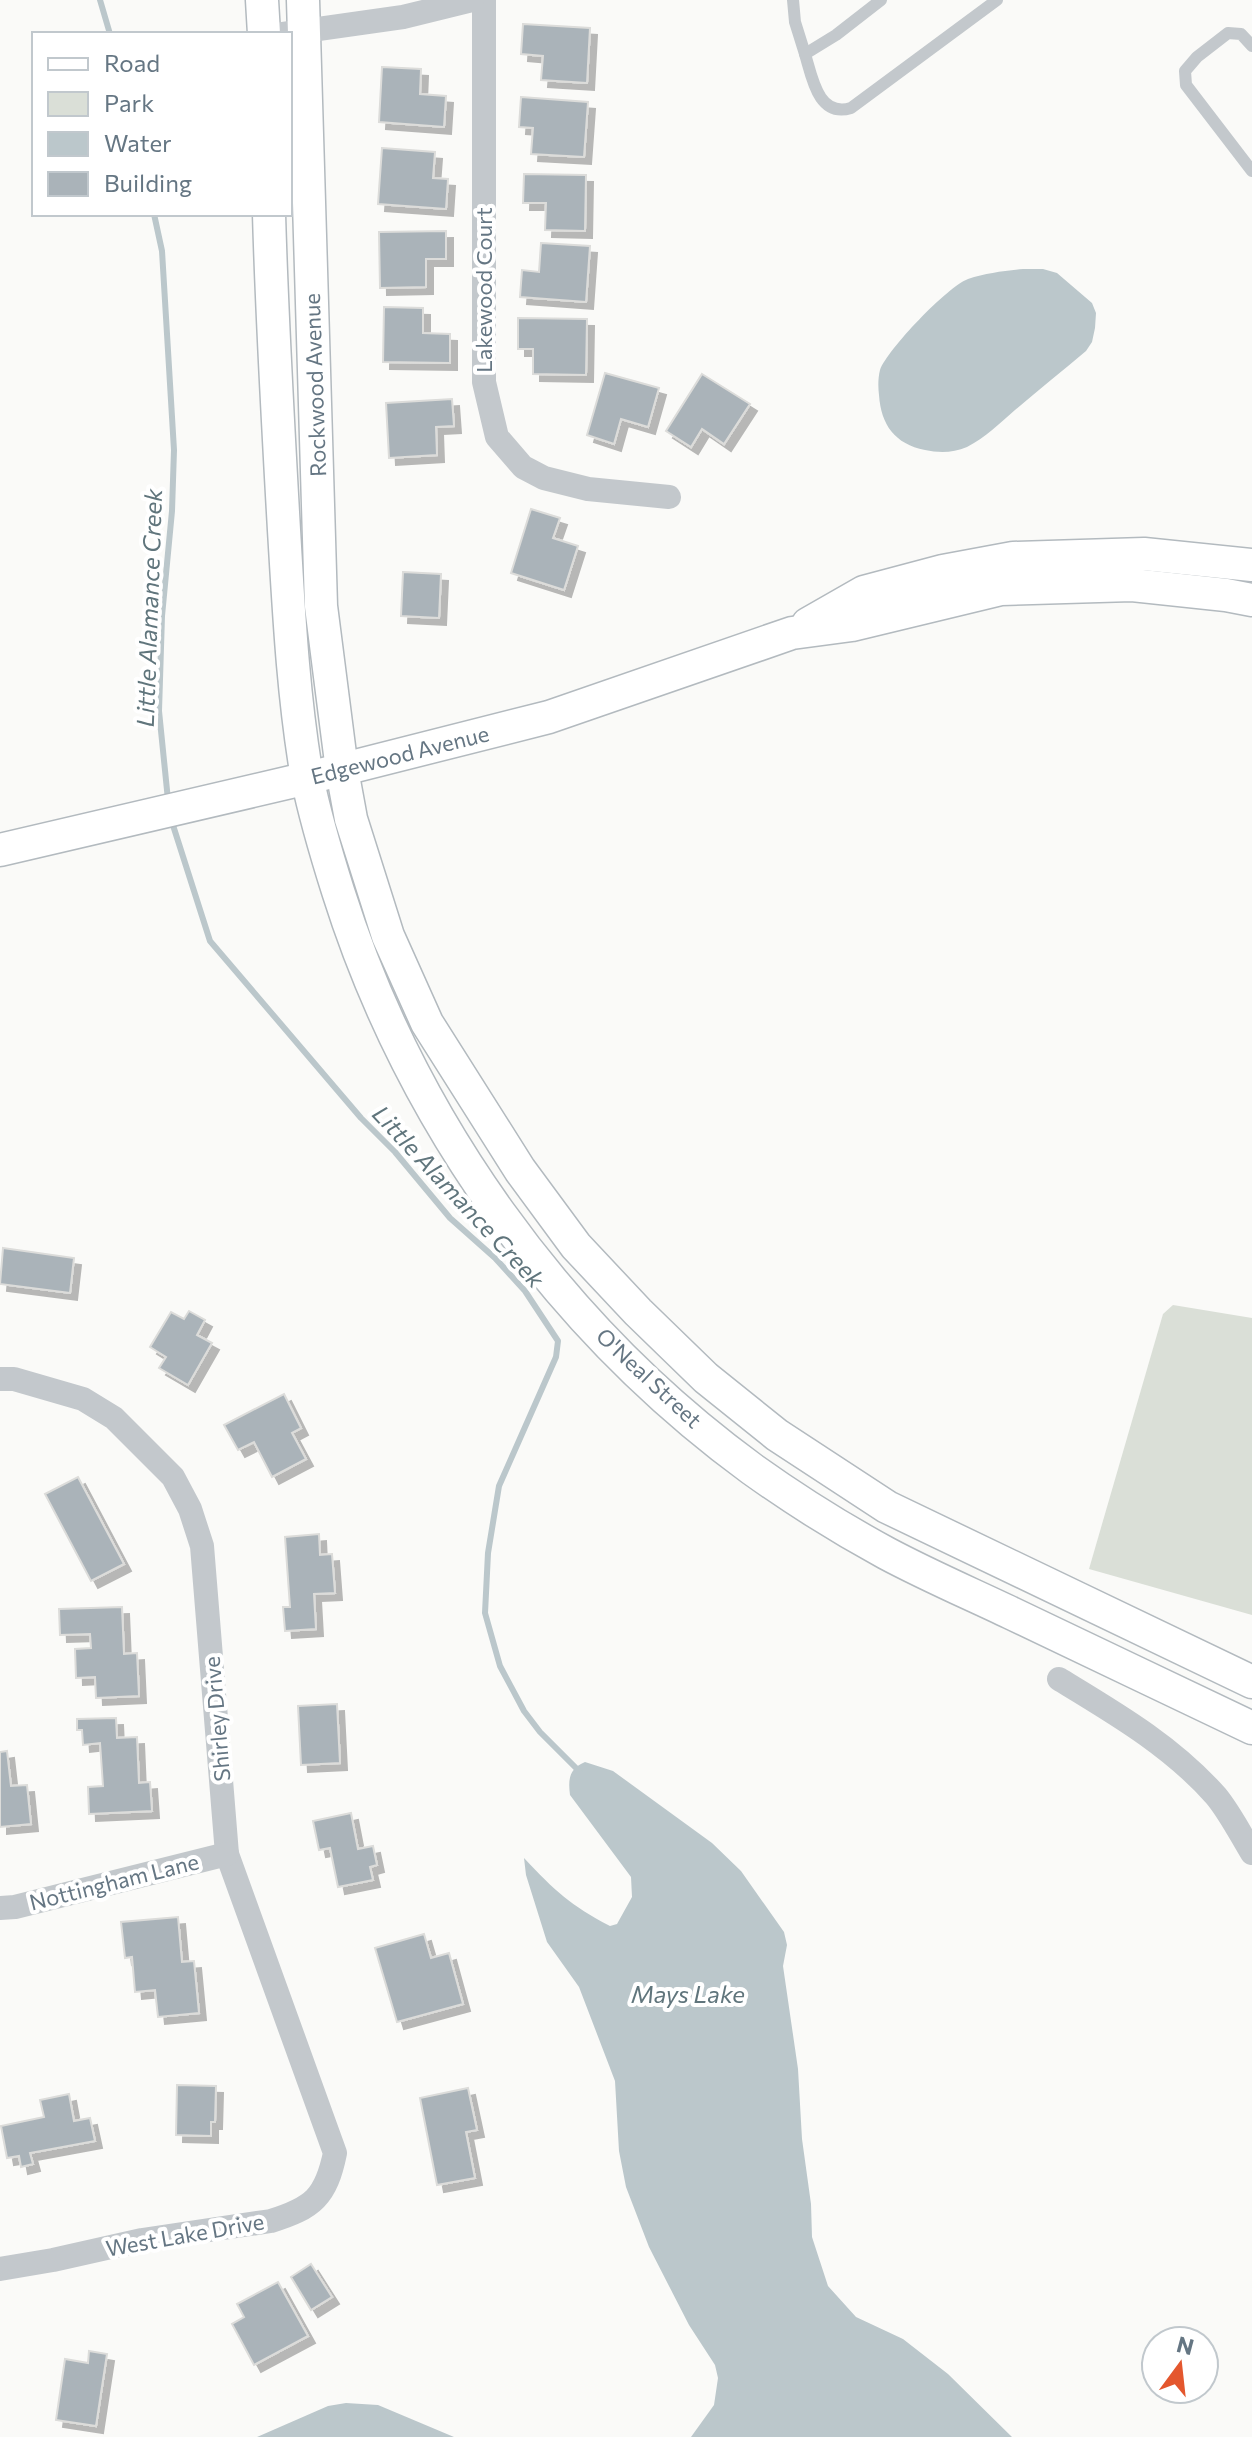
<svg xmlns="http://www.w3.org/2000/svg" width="1252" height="2437" font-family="Commissioner,sans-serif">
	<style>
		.green { fill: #dadfd7 }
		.water { fill: #bbc7cb }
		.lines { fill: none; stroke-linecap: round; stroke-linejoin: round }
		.stream { stroke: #bbc7cb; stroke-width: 6 }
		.building { fill: #aab3b9; stroke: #dcdcda; stroke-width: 2; filter: url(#shadow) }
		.secondary-casing { stroke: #b3babf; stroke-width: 35 }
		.lane { stroke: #c3c8cc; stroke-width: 12 }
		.street { stroke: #c3c8cc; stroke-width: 24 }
		.secondary { stroke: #fff; stroke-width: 32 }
		.labels { text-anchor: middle; stroke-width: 8; stroke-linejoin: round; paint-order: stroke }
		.street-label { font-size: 22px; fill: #657683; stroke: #fff }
		.water-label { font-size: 24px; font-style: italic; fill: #60757c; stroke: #fff }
	</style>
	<defs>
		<filter id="shadow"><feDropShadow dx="7" dy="7" stdDeviation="0" flood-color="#0004"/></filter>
	</defs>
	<rect width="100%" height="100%" fill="#fafaf8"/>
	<path class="green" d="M1173,1305L1252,1318V1615L1089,1569L1163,1314Z"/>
	<g class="water">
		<path d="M1023,269H1043L1057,273L1092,303L1096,313L1095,328L1092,342L1086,351C1062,371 1039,390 1015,410C1000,423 985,438 967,447C953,453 939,453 925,450C895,444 881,425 879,395C878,387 878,378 880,370C888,349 947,287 968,279C986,273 1004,271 1023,269Z"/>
		<path d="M585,1762L613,1771L712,1843L741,1871L784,1932L787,1945L783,1966L798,2069L802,2139L811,2204L812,2237L828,2286L856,2317L903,2339L948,2374L1012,2437H691L714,2405L718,2378L715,2365L689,2325L649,2247L626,2187L619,2151L615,2081L579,1987L547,1942L526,1875L524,1858C555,1891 570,1905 610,1926L617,1924L632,1897L631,1877L570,1795C568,1779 569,1769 585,1762Z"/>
		<path d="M346,2403L378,2405L454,2437H257L328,2406Z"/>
	</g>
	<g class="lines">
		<g class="stream">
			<path d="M100,0L110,34"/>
			<path d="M154,214L162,251L174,450L172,511L162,616L159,711L168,800"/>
			<path d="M171,819L210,941L361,1118L395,1152L450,1218L495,1258L525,1291L558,1341L556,1357L499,1486L488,1553L485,1613L500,1666L524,1711L540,1732L579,1771"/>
		</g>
	</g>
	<g class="building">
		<path d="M523,24L590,28L587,83L541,80L543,56L521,54Z"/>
		<path d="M382,67L421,69L420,94L446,96L444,127L379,122Z"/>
		<path d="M521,97L588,102L584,157L531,154L533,128L519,127Z"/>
		<path d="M382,148L435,152L433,178L448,179L446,209L378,204Z"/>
		<path d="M524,174L586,175L585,231L545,230L546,203H523Z"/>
		<path d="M446,231V259H426V287L380,288L379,232Z"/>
		<path d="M541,243L590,246L586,302L520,297L522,270L539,272Z"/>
		<path d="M384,307L423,308V333L450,334V363L383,362Z"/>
		<path d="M518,318L587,319L586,375L533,374V349H518Z"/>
		<path d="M605,373L659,388L648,427L621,419L614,444L587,435Z"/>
		<path d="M702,374L750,404L724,444L702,429L691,447L666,431Z"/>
		<path d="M452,399L454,426L436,427L437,455L389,458L386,403Z"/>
		<path d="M531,509L560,518L553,538L578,546L564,590L511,573Z"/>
		<path d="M403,572L441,574L439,618L401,616Z"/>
		<path d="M3,1248L74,1258L70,1293L0,1284Z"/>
		<path d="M189,1311L205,1320L197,1335L212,1343L188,1385L159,1368L166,1357L150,1347L171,1312L184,1319Z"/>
		<path d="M284,1394L301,1428L292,1433L306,1459L272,1477L254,1442L238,1450L224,1425Z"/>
		<path d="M78,1477L124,1564L91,1581L45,1494Z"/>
		<path d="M319,1534L320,1555L332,1554L335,1593L314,1594L316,1629L285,1631L283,1607H290L285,1537Z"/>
		<path d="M122,1607L124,1654L137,1653L139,1696L96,1698L95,1677L76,1678L75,1649L91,1648L90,1634L60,1635L59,1609Z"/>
		<path d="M337,1704L340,1763L301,1765L298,1706Z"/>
		<path d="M116,1718L117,1738L137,1737L139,1783L150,1782L152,1811L89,1814L88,1787L103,1786L100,1743L83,1745L82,1730H77V1719Z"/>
		<path d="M7,1751L11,1786L27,1785L31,1824L0,1827V1752Z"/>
		<path d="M351,1813L358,1849L373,1846L377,1865L370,1867L373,1880L338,1887L330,1848L319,1850L313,1821Z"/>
		<path d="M178,1917L182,1962L194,1961L199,2013L158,2017L155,1990L135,1992L132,1957L125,1958L121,1922Z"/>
		<path d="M424,1934L431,1958L449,1953L463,2004L397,2022L375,1948Z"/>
		<path d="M177,2085L216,2086L215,2122H211V2136L176,2135Z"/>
		<path d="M468,2088L477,2130L466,2132L475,2178L437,2185L420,2098Z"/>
		<path d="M69,2094L74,2121L90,2118L95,2141L30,2153L33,2164L21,2167L19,2156L7,2158L1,2126L44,2117L40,2100Z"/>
		<path d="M311,2264L332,2297L311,2310L291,2277Z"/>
		<path d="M278,2282L308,2336L254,2365L232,2324L244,2317L237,2304Z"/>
		<path d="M89,2351L107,2354L96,2426L56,2420L65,2359L88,2363Z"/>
	</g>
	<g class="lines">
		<defs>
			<g id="secondary">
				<path d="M262,0L264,34"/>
				<path d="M303,0L321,606L342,770L351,819L388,936L427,1023L520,1170L576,1246L638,1312L706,1378L777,1435L887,1507L1252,1682"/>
				<path d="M269,214C272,320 278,425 284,530C289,613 293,695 307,777C315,816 326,853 338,891C410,1120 558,1327 752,1469C794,1499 840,1528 886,1553C927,1575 969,1593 1011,1613C1091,1651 1172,1690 1252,1728"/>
				<path d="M808,624L864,592L943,571L1013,558L1144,554L1252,565"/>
				<path d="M0,850L308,778L549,717L792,633L852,625L1001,589L1132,585L1226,595L1252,600"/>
			</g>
		</defs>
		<use href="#secondary" class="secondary-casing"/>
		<g class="lane">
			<path d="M793,0L795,22L805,54"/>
			<path d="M881,0L836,35L805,54C812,77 818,118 851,108L997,0"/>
			<path d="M1252,46L1241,34L1228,33L1197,57L1185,71L1186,85L1252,171"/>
		</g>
		<g class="street">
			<path d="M484,0V382L497,437L523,467L544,478L588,489L669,497"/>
			<path d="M283,34L403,17L472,0"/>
			<path d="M0,1379H14L83,1399L114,1418L173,1477L190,1509L202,1546L227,1854L335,2153C326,2197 313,2208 271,2221L142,2240L53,2260L0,2269"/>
			<path d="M1059,1679C1115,1713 1172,1746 1216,1796C1230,1813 1241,1835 1252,1853"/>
			<path d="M0,1908L15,1907L227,1854"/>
		</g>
		<use href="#secondary" class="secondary"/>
	</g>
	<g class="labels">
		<g class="street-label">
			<text transform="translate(484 290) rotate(-90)" y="8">Lakewood Court</text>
			<text transform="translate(315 385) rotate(-92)" y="8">Rockwood Avenue</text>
			<text transform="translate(400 755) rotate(-14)" y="8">Edgewood Avenue</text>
			<text transform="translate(649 1378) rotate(43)" y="8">O'Neal Street</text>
			<text transform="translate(217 1719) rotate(-95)" y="8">Shirley Drive</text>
			<text transform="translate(114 1882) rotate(-14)" y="8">Nottingham Lane</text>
			<text transform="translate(185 2235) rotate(-10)" y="8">West Lake Drive</text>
		</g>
		<g class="water-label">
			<text transform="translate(150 608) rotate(-88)" y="8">Little Alamance Creek</text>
			<text transform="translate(458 1197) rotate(47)" y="8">Little Alamance Creek</text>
			<text x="688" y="2003">Mays Lake</text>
		</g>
	</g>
	<rect x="32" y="32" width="260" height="184" fill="#ffffff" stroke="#c1c8cd" stroke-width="2"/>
	<rect x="48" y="58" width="40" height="12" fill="#ffffff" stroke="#c1c8cd" stroke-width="2"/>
	<text x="104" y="72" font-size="24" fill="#657683">Road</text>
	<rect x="48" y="92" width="40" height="24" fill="#dadfd7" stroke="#c1c8cd" stroke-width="2"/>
	<text x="104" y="112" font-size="24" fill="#657683">Park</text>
	<rect x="48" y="132" width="40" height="24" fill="#bbc7cb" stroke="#c1c8cd" stroke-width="2"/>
	<text x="104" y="152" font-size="24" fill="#657683">Water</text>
	<rect x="48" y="172" width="40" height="24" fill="#aab3b9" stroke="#c1c8cd" stroke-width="2"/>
	<text x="104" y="192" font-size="24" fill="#657683">Building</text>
	<g transform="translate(1180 2365) rotate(15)"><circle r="38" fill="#ffffff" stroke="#c1c8cd" stroke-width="2"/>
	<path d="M0-6L14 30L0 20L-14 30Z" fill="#e4572e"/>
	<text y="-12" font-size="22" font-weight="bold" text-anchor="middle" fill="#657683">N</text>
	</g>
</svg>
